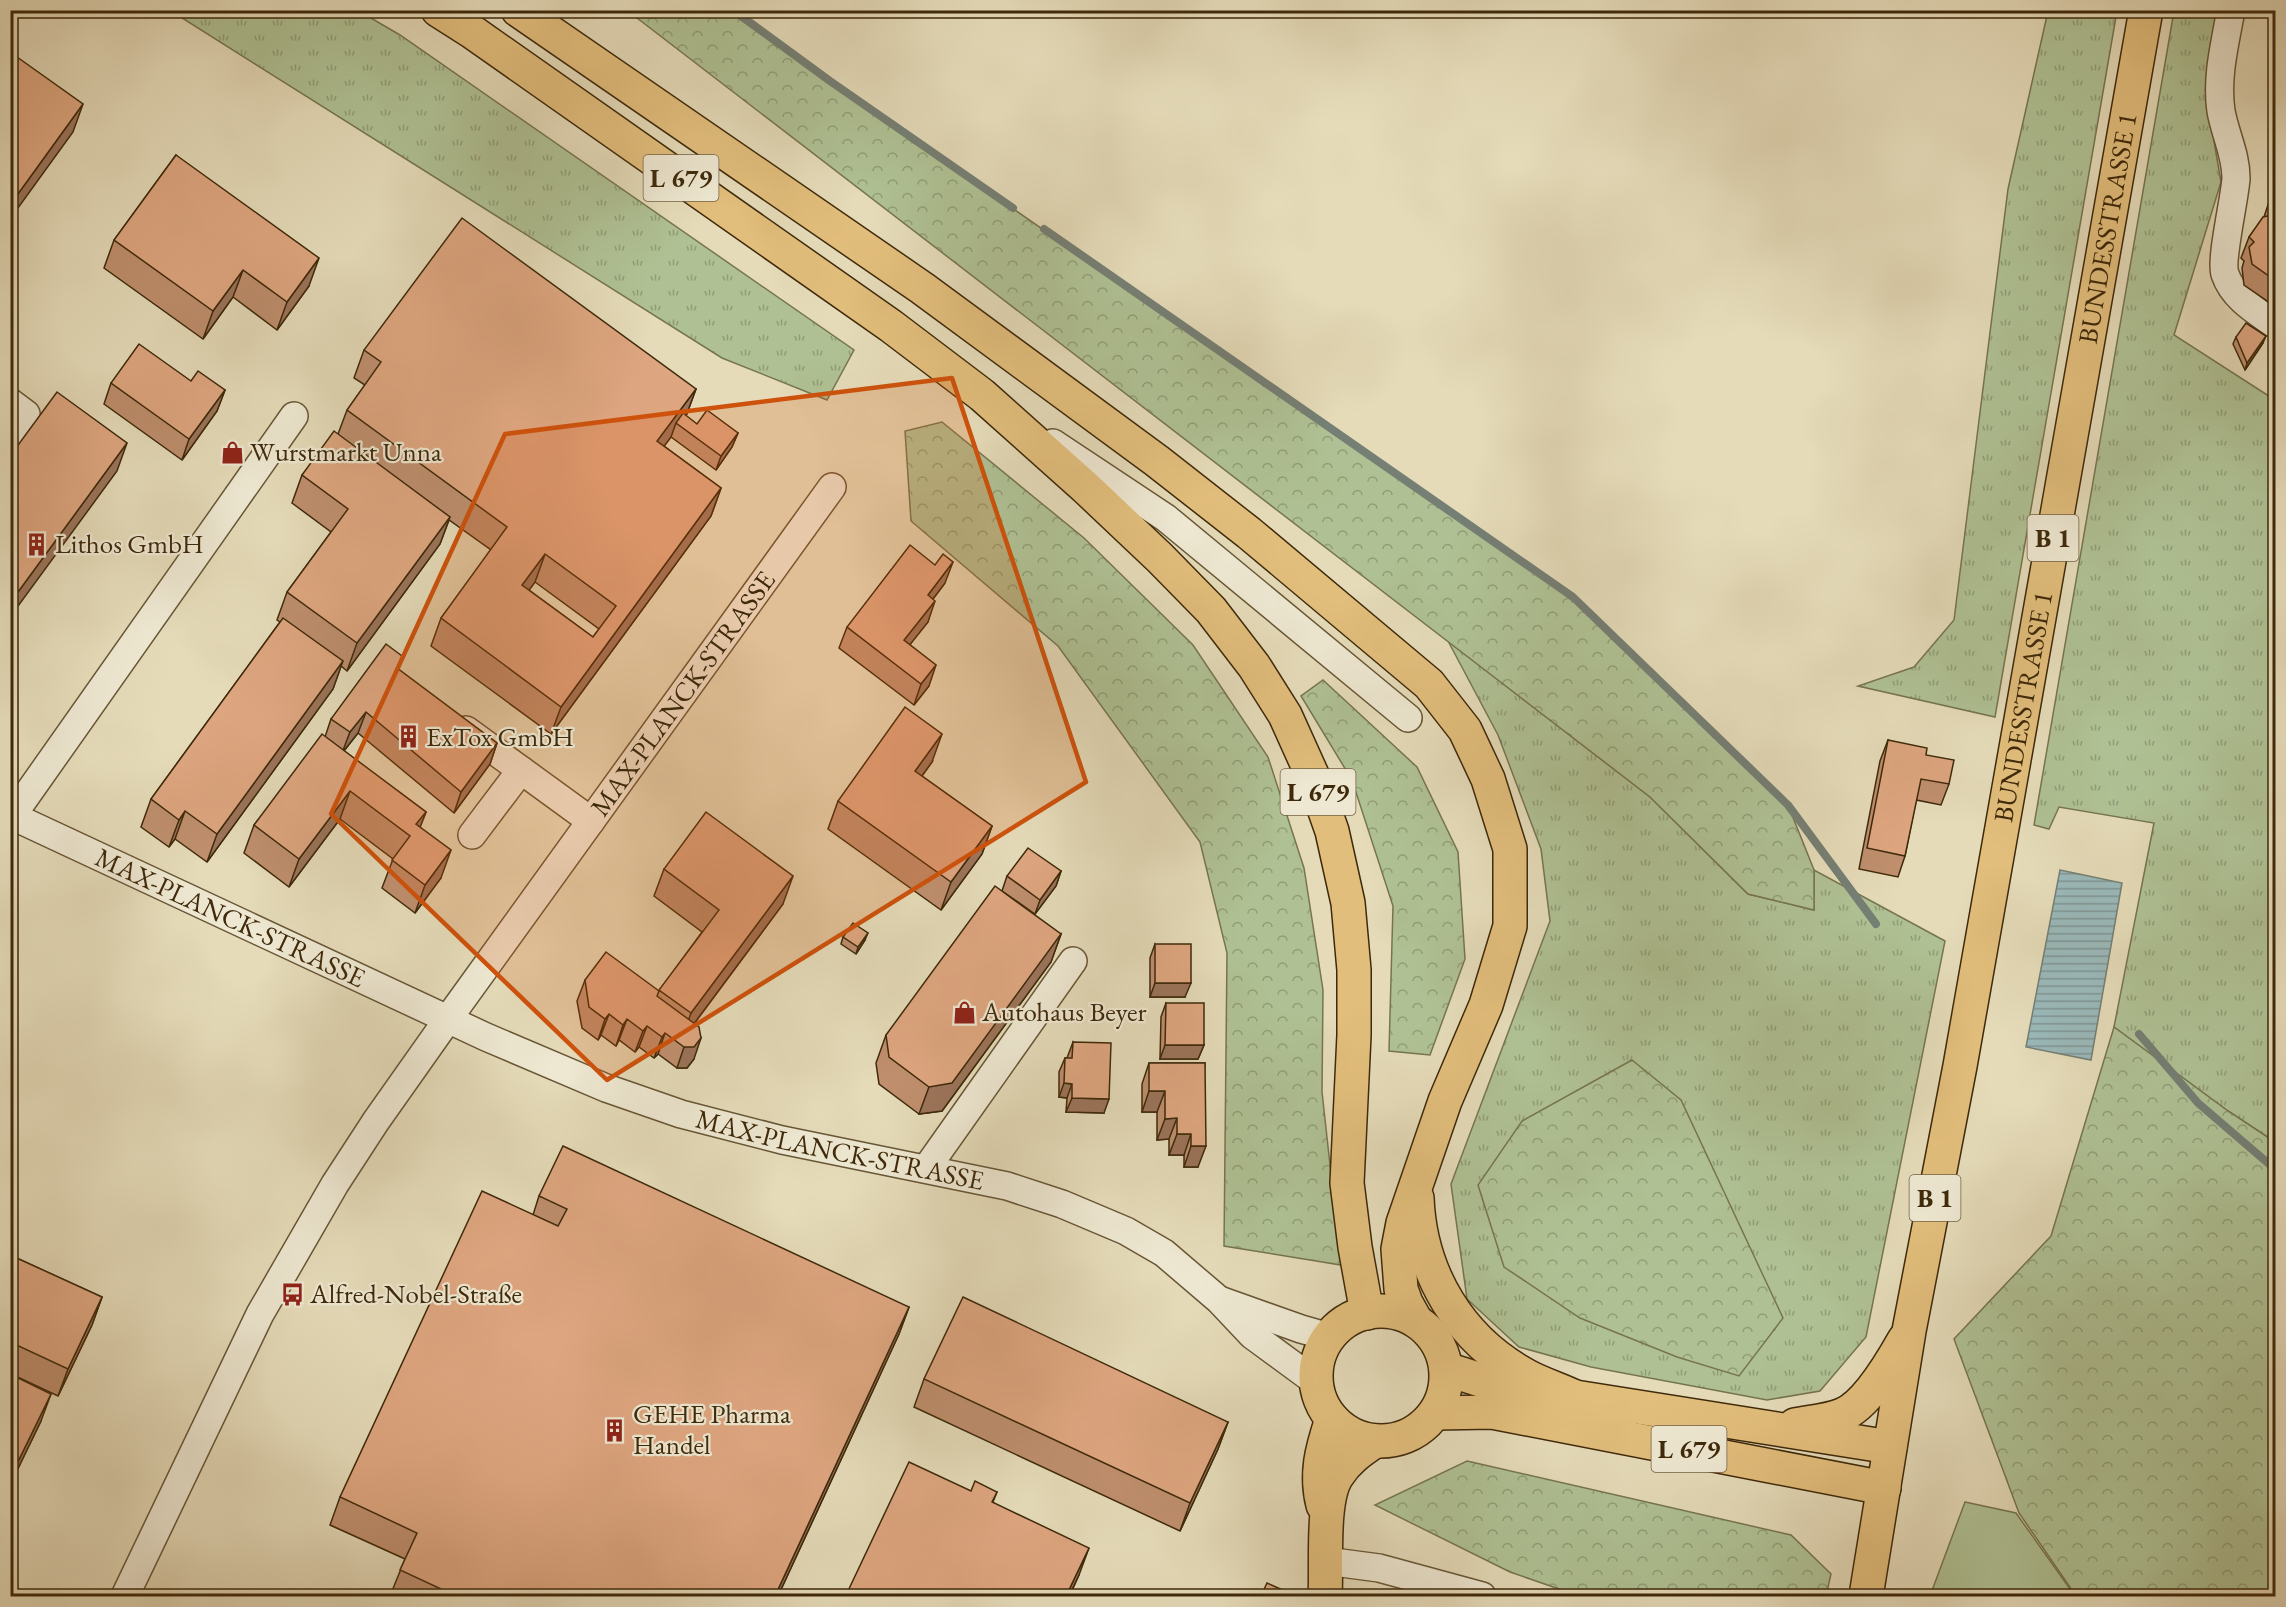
<svg xmlns="http://www.w3.org/2000/svg" width="2286" height="1607" font-family="'EB Garamond',serif">
	<style>
		.grass { fill: url(#grass-tufts); stroke: #76754f; stroke-width: 1.5 }
		.forest { fill: url(#forest-crowns); stroke: #76754f; stroke-width: 1.5 }
		.garden { fill: #afc194; stroke: #76754f; stroke-width: 1.5 }
		.water { fill: url(#water-rules); stroke: #757f74; stroke-width: 1.5 }
		.lines { fill: none; stroke-linecap: round; stroke-linejoin: round }
		.stream { stroke: #757f74; stroke-width: 8 }
		.minor-casing { stroke: #685636; stroke-width: 30 }
		.major-casing { stroke: #3e290a; stroke-width: 36 }
		.highway-casing { stroke: #3e290a; stroke-width: 36 }
		.minor { stroke: #eee8d2; stroke-width: 27 }
		.major { stroke: #e2be7c; stroke-width: 33 }
		.highway { stroke: #e2be7c; stroke-width: 33 }
		.wall { fill: #bf8f6e; stroke: #3e290a; stroke-width: 1.5; fill-rule: evenodd }
		.shaded-wall { fill: #9b745a; stroke: #3e290a; stroke-width: 1.5 }
		.building { fill: #dea680; stroke: #3e290a; stroke-width: 1.5; fill-rule: evenodd }
		.marked { fill: #ce520c; fill-opacity: 0.2; stroke: #ce520c; stroke-width: 4.5; stroke-linejoin: round }
		.labels { text-anchor: middle; stroke-width: 4.5; stroke-linejoin: round; paint-order: stroke }
		.shield { fill: #eee8d2; stroke: #736246; stroke-width: 1.5 }
		.shield-label { font-size: 26px; font-weight: bold; fill: #3e290a }
		.street-label { font-size: 27px; fill: #3e290a; stroke: #eee8d2 }
		.poi-label { font-size: 27px; fill: #3e290a; stroke: #eee8d2; text-anchor: start }
	</style>
	<defs>
		<pattern id="grass-tufts" width="24" height="20" patternUnits="userSpaceOnUse" patternTransform="scale(1.5)"><rect width="24" height="20" fill="#afc194"/><path d="M3 7l-1-3M5 7V3M7 7l1-3M15 17l-1-3M17 17v-4M19 17l1-3" fill="none" stroke="#909d77"/></pattern>
		<pattern id="forest-crowns" width="20" height="18" patternUnits="userSpaceOnUse" patternTransform="scale(1.5)"><rect width="20" height="18" fill="#afc194"/><path d="M2 6a3 3 0 1 1 6 0M12 15a3 3 0 1 1 6 0" fill="none" stroke="#909d77"/></pattern>
		<pattern id="water-rules" width="6" height="5" patternUnits="userSpaceOnUse" patternTransform="scale(1.5)"><rect width="6" height="5" fill="#9ab9ba"/><path d="M0 2.5h6" fill="none" stroke="#7f9695"/></pattern>
	</defs>
	<rect width="100%" height="100%" fill="#e5dbb9"/>
	<filter id="stains"><feTurbulence type="fractalNoise" baseFrequency=".00333" numOctaves="4"/><feColorMatrix values="0 0 0 0 .2 0 0 0 0 .09 0 0 0 0 .02 0 0 0 .5 -.17"/></filter>
	<radialGradient id="worn" r=".72"><stop offset=".6" stop-color="#630" stop-opacity="0"/><stop offset="1" stop-color="#630" stop-opacity=".3"/></radialGradient>
	<g class="grass">
		<path d="M171,11H359L400,35L854,350L827,400L722,358Z"/>
		<path d="M2048,11H2117L1995,717L1858,686L1914,667L1954,620L2008,189Z"/>
		<path d="M2174,11H2225L2209,112L2221,182L2174,335L2275,400V1142L2228,1111L2114,1027L2154,823L2059,807L2049,829L2034,825Z"/>
		<path d="M1448,641L1650,797L1748,894L1814,910V870L1945,941L1866,1337L1820,1391L1767,1400L1591,1367L1519,1347L1467,1299L1451,1184L1550,921L1541,849L1498,735Z"/>
	</g>
	<g class="forest">
		<path d="M628,11H728L1573,597L1788,805L1814,870V910L1748,894L1650,797Z"/>
		<path d="M942,422L1084,538L1193,645L1268,757L1304,868L1323,990L1322,1092L1341,1265L1224,1246L1227,953L1200,842L1058,646L911,521L905,431Z"/>
		<path d="M1323,680L1417,767L1458,852L1465,959L1430,1055L1389,1051L1393,906L1352,780L1301,696Z"/>
		<path d="M2114,1027L2228,1111L2275,1142V1596H2076L2019,1513L1954,1339L2051,1236Z"/>
		<path d="M1632,1060L1681,1100L1783,1318L1739,1376L1677,1357L1580,1318L1504,1267L1478,1185L1522,1121Z"/>
		<path d="M1467,1461L1791,1535L1831,1574L1826,1596H1579L1510,1572L1375,1505Z"/>
	</g>
	<path class="garden" d="M1965,1502L2016,1513L2075,1596H1930Z"/>
	<path class="water" d="M2060,870L2122,883L2091,1060L2026,1047Z"/>
	<g class="lines">
		<g class="stream">
			<path d="M733,10L830,81L1013,208"/>
			<path d="M1044,229L1573,597L1788,805L1876,924"/>
			<path d="M2139,1034L2198,1103L2276,1170"/>
		</g>
		<defs>
			<g id="minor">
				<path d="M2231,10C2225,43 2216,78 2221,111C2225,134 2236,154 2236,178C2235,198 2220,260 2225,274C2233,298 2256,311 2276,325"/>
				<path d="M10,402L26,414L10,435"/>
				<path d="M1053,443L1166,518L1408,718"/>
				<path d="M466,730L591,821"/>
				<path id="s1" d="M10,815L486,1037L606,1088L681,1114L782,1140L1007,1186L1062,1204L1126,1231L1164,1253L1219,1300L1252,1335L1316,1382"/>
				<path d="M12,816L294,416"/>
				<path d="M472,835L521,770"/>
				<path d="M926,1169L1073,961"/>
				<path d="M1222,1301L1301,1329L1329,1337"/>
				<path d="M1326,1561L1379,1568L1482,1596"/>
				<path id="s2" d="M125,1596L260,1314L335,1184L376,1121L448,1019L832,487"/>
			</g>
			<g id="major">
				<circle cx="1381" cy="1376" r="65"/>
				<path d="M1446,1369L1493,1384L1890,1447"/>
				<path d="M1435,1413L1492,1412L1884,1488"/>
				<path d="M1795,1425C1810,1422 1827,1421 1842,1415C1867,1405 1891,1363 1904,1340"/>
				<path d="M1323,1505C1315,1474 1322,1449 1332,1419"/>
				<path d="M1325,1596C1327,1565 1321,1501 1337,1476C1347,1460 1360,1451 1375,1441"/>
				<path id="s3" d="M1866,1596L1909,1331L1960,1066L2146,10"/>
			</g>
			<g id="highway">
				<path d="M438,10L471,31L891,326L982,395L1085,487L1160,558L1211,610L1254,666L1285,715L1313,777L1332,831L1348,903L1354,970V1035L1347,1183L1355,1247L1367,1313"/>
				<path d="M518,10L922,288L1157,461L1249,533L1429,684L1465,730L1488,779L1510,849V926L1486,1005L1445,1101L1403,1223L1398,1249L1401,1289L1406,1303L1416,1321"/>
				<path d="M1417,1198C1420,1274 1460,1340 1527,1376C1542,1384 1558,1389 1573,1396"/>
			</g>
		</defs>
		<use href="#minor" class="minor-casing"/>
		<use href="#major" class="major-casing"/>
		<use href="#highway" class="highway-casing"/>
		<use href="#minor" class="minor"/>
		<use href="#major" class="major"/>
		<use href="#highway" class="highway"/>
	</g>
	<g class="wall">
		<path d="M176,155L309,286L277,330L233,297L203,339L104,268L114,240Z"/>
		<path d="M2276,192V307L2244,285L2242,268L2244,261L2241,258L2249,237L2264,217L2270,199Z"/>
		<path d="M2236,337L2263,343L2245,370L2233,344Z"/>
		<path d="M364,350L696,389L686,416L697,424L738,433L732,447L716,470L671,437L664,446L721,488L711,516L551,734L431,646L441,618L491,550L449,520L440,544L347,671L341,666L333,689L207,862L175,839L169,847L141,827L151,799L280,622L277,620L287,592L331,532L292,503L302,475L338,434L347,410L365,385L354,378ZM535,582L599,629L593,637L529,590Z"/>
		<path d="M191,381L225,390L217,411L182,460L104,404L111,383Z"/>
		<path d="M945,583L933,599L928,622L910,644L929,686L914,705L839,648L847,627Z"/>
		<path d="M402,656L397,668L497,743L490,764L454,813L358,733L344,751L426,812L420,827L441,878L415,913L382,888L393,859L340,819L289,887L244,853L254,825L325,737L331,719Z"/>
		<path d="M1888,740L1926,755L1949,784L1941,805L1916,800L1905,856L1898,877L1859,869L1880,761Z"/>
		<path d="M932,762L922,776L992,826L982,854L941,910L828,829L838,801Z"/>
		<path d="M664,869L783,904L694,1024V1059L687,1068H677L658,1054L654,1058L639,1047L635,1052L619,1040L616,1046L601,1035L598,1040L582,1028L577,1001L585,980L659,991L702,932L654,896Z"/>
		<path d="M1061,871L1056,886L1035,914L1002,891L1007,876Z"/>
		<path d="M1061,934L1051,962L942,1111L919,1114L879,1084L876,1063L886,1035Z"/>
		<path d="M843,937L865,940L856,954L841,944Z"/>
		<path d="M1155,944L1185,997H1150V958Z"/>
		<path d="M1166,1003L1204,1045L1198,1059H1160L1161,1017Z"/>
		<path d="M1073,1042L1104,1113L1066,1112L1067,1098L1059,1097V1072L1065,1058H1067Z"/>
		<path d="M1149,1063H1205L1198,1167H1184V1155H1169V1139L1157,1140V1112H1142V1084Z"/>
		<path d="M539,1196L909,1307L899,1334L778,1596H390L405,1559L330,1525L340,1497L533,1215Z"/>
		<path d="M10,1255L102,1297L92,1325L58,1396L20,1378L41,1421L10,1485Z"/>
		<path d="M924,1379L1228,1422L1218,1449L1180,1531L914,1407Z"/>
		<path d="M971,1491L997,1492L993,1502L1079,1575L1070,1595L1073,1596H846L847,1593Z"/>
	</g>
	<g class="shaded-wall">
		<path d="M83,104L73,132L10,219V205Z"/>
		<path d="M319,258L309,286L277,330L287,302Z"/>
		<path d="M243,270L233,297L203,339L213,311Z"/>
		<path d="M2266,336L2263,343L2245,370L2247,363Z"/>
		<path d="M696,389L686,416L676,423L671,437L647,469L657,441Z"/>
		<path d="M225,390L217,411L182,460L189,439Z"/>
		<path d="M738,433L732,447L716,470L721,456Z"/>
		<path d="M127,443L117,471L10,617V603Z"/>
		<path d="M721,488L711,516L551,734L561,707Z"/>
		<path d="M450,517L440,544L347,671L357,643Z"/>
		<path d="M545,554L535,582L512,613L522,585Z"/>
		<path d="M953,562L945,583L920,616L928,595Z"/>
		<path d="M935,601L928,622L897,661L904,640Z"/>
		<path d="M343,661L333,689L207,862L217,834Z"/>
		<path d="M936,665L929,686L914,705L921,684Z"/>
		<path d="M366,712L358,733L342,753L350,732Z"/>
		<path d="M942,734L932,762L905,799L915,771Z"/>
		<path d="M497,743L490,764L454,813L461,792Z"/>
		<path d="M350,791L340,819L289,887L299,859Z"/>
		<path d="M185,811L175,839L169,847L179,820Z"/>
		<path d="M426,812L415,840L416,824Z"/>
		<path d="M992,826L982,854L941,910L951,882Z"/>
		<path d="M451,850L441,878L415,913L425,885Z"/>
		<path d="M1061,871L1056,886L1035,914L1040,900Z"/>
		<path d="M793,876L783,904L681,1041L691,1013Z"/>
		<path d="M868,933L865,940L856,954L858,947Z"/>
		<path d="M1061,934L1051,962L942,1111L919,1114L929,1087Z"/>
		<path d="M1155,983H1191L1185,997H1150Z"/>
		<path d="M609,1014L601,1035L598,1040L605,1019Z"/>
		<path d="M627,1019L619,1040L616,1046L623,1025Z"/>
		<path d="M647,1026L639,1047L635,1052L643,1031Z"/>
		<path d="M665,1033L658,1054L654,1058L662,1037Z"/>
		<path d="M701,1038L694,1059L687,1068H677L684,1047Z"/>
		<path d="M1165,1045H1204L1198,1059H1160Z"/>
		<path d="M1064,1083L1072,1084L1067,1098L1059,1097Z"/>
		<path d="M1149,1091H1165L1157,1112H1142Z"/>
		<path d="M1072,1098L1109,1099L1104,1113L1066,1112Z"/>
		<path d="M1177,1118L1169,1139L1157,1140L1165,1119Z"/>
		<path d="M1177,1134H1191L1184,1155H1169Z"/>
		<path d="M1191,1146H1206L1198,1167H1184Z"/>
		<path d="M102,1297L92,1325L58,1396L68,1369Z"/>
		<path d="M909,1307L899,1334L778,1596H775Z"/>
		<path d="M51,1394L41,1421L10,1485V1478Z"/>
		<path d="M1228,1422L1218,1449L1180,1531L1190,1503Z"/>
		<path d="M1089,1548L1079,1575L1069,1596H1066Z"/>
	</g>
	<g class="building">
		<path d="M10,52L83,104L10,205Z"/>
		<path d="M176,155L319,258L287,302L243,270L213,311L114,240Z"/>
		<path d="M2276,192V203L2270,199Z"/>
		<path d="M2272,215L2276,218V281L2252,264L2249,247L2254,242L2249,237L2263,217Z"/>
		<path d="M462,218L696,389L657,441L721,488L561,707L441,618L507,527L347,410L381,362L364,350ZM545,554L616,606L593,637L522,585Z"/>
		<path d="M2246,323L2266,336L2247,363L2236,337Z"/>
		<path d="M139,344L191,381L198,371L225,390L189,439L111,383Z"/>
		<path d="M57,392L127,443L10,603V456Z"/>
		<path d="M707,410L738,433L721,456L676,423L683,413L697,424Z"/>
		<path d="M334,431L450,517L357,643L287,592L348,509L302,475Z"/>
		<path d="M910,545L935,565L943,554L953,562L928,595L935,601L904,640L936,665L921,684L847,627Z"/>
		<path d="M283,618L343,661L217,834L185,811L179,820L151,799Z"/>
		<path d="M386,644L402,656L397,668L497,743L461,792L366,712L350,732L331,719Z"/>
		<path d="M905,707L942,734L915,771L992,826L951,882L838,801Z"/>
		<path d="M322,734L426,812L416,824L451,850L425,885L392,860L410,836L350,791L299,859L254,825Z"/>
		<path d="M1888,740L1927,748L1926,755L1954,760L1949,784L1921,779L1905,856L1867,848Z"/>
		<path d="M706,812L793,876L691,1013L659,990L719,910L664,869Z"/>
		<path d="M1028,848L1061,871L1040,900L1007,876Z"/>
		<path d="M995,886L1061,934L952,1083L929,1087L889,1057L886,1035Z"/>
		<path d="M853,923L868,933L858,947L843,937Z"/>
		<rect x="1155" y="944" width="36" height="39"/>
		<path d="M606,952L659,991L657,996L699,1027L701,1038L694,1047H684L665,1033L662,1037L647,1026L643,1031L627,1019L623,1025L609,1014L605,1019L589,1007L585,980Z"/>
		<path d="M1166,1003H1204V1045H1165Z"/>
		<path d="M1073,1042L1111,1043L1109,1099L1072,1098V1084L1064,1083L1065,1058H1072Z"/>
		<path d="M1149,1063H1205L1206,1146H1191V1134H1177V1118L1165,1119V1091H1149Z"/>
		<path d="M563,1146L909,1307L775,1596H456L400,1570L417,1533L340,1497L482,1191L558,1226L567,1209L539,1196Z"/>
		<path d="M10,1255L102,1297L68,1369L10,1342Z"/>
		<path d="M963,1297L1228,1422L1190,1503L924,1379Z"/>
		<path d="M10,1374L51,1394L10,1478Z"/>
		<path d="M909,1462L971,1491L975,1481L997,1492L992,1502L1089,1548L1067,1594L1073,1596H855L847,1593Z"/>
		<path d="M1267,1583L1294,1595L1293,1596H1261Z"/>
		<path d="M1517,1592L1526,1596H1515Z"/>
	</g>
	<path class="marked" d="M952,378L1086,782L607,1080L331,814L505,434Z"/>
	<defs>
		<symbol id="shop-bare" viewBox="-9 -9 18 18"><path d="M-5-2.5h2.3a2.7 3.5 0 0 1 5.4 0H5L5.5 6h-11ZM-1.5-2.5h3a1.5 2.3 0 0 0-3 0Z" fill="#8f2418" stroke="#eee8d2" stroke-width="2.5" paint-order="stroke"/></symbol>
		<symbol id="building-bare" viewBox="-9 -9 18 18"><path d="M-4-6H4V6H1V3H-1V6H-4ZM-2.5-4.3h1.7v1.8h-1.7ZM.8-4.3h1.7v1.8H.8ZM-2.5-1h1.7V.8h-1.7ZM.8-1h1.7V.8H.8Z" fill="#8f2418" stroke="#eee8d2" stroke-width="2.5" paint-order="stroke"/></symbol>
		<symbol id="bus-bare" viewBox="-9 -9 18 18"><path d="M-5-6H5V4H4V6H2V4H-2V6H-4V4H-5ZM-3.5-4V0h7V-4ZM-3.5 1.2v1.5H-2V1.2ZM2 1.2v1.5H3.5V1.2Z" fill="#8f2418" stroke="#eee8d2" stroke-width="2.5" paint-order="stroke"/></symbol>
	</defs>
	<g fill-rule="evenodd">
		<use href="#shop-bare" x="216" y="436" width="33" height="33"/>
		<use href="#building-bare" x="20" y="528" width="33" height="33"/>
		<use href="#building-bare" x="392" y="720" width="33" height="33"/>
		<use href="#shop-bare" x="948" y="996" width="33" height="33"/>
		<use href="#bus-bare" x="276" y="1278" width="33" height="33"/>
		<use href="#building-bare" x="598" y="1414" width="33" height="33"/>
	</g>
	<g class="labels">
		<g class="shield">
			<rect x="643.5" y="155" width="75" height="46" rx="4.5"/>
			<rect x="2027.5" y="515" width="51" height="46" rx="4.5"/>
			<rect x="1280.5" y="769" width="75" height="46" rx="4.5"/>
			<rect x="1909.5" y="1175" width="51" height="46" rx="4.5"/>
			<rect x="1651.5" y="1426" width="75" height="46" rx="4.5"/>
		</g>
		<g class="shield-label">
			<text x="681" y="187">L 679</text>
			<text x="2053" y="547">B 1</text>
			<text x="1318" y="801">L 679</text>
			<text x="1935" y="1207">B 1</text>
			<text x="1689" y="1458">L 679</text>
		</g>
		<g class="street-label">
			<text dy="9" stroke="none"><textPath href="#s3" startOffset="1389">BUNDESSTRASSE 1</textPath></text>
			<text dy="9" stroke="none"><textPath href="#s2" startOffset="1064">MAX-PLANCK-STRASSE</textPath></text>
			<text dy="9" stroke="none"><textPath href="#s3" startOffset="903">BUNDESSTRASSE 1</textPath></text>
			<text dy="9" stroke="none"><textPath href="#s1" startOffset="243">MAX-PLANCK-STRASSE</textPath></text>
			<text dy="9" stroke="none"><textPath href="#s1" startOffset="898">MAX-PLANCK-STRASSE</textPath></text>
		</g>
		<g class="poi-label">
			<text x="250" y="461">Wurstmarkt Unna</text>
			<text x="55" y="553">Lithos GmbH</text>
			<text x="426" y="746">ExTox GmbH</text>
			<text x="982" y="1021">Autohaus Beyer</text>
			<text x="310" y="1303">Alfred-Nobel-Straße</text>
			<text x="633" y="1423">GEHE Pharma<tspan x="633" dy="31">Handel</tspan></text>
		</g>
	</g>
	<rect width="2286" height="1607" fill="none" stroke="#e5dbb9" stroke-width="36"/>
	<rect x="12" y="12" width="2262" height="1583" fill="none" stroke="#3e290a" stroke-width="3"/>
	<rect x="18" y="18" width="2250" height="1571" fill="none" stroke="#3e290a" stroke-width="1.5"/>
	<rect width="100%" height="100%" filter="url(#stains)"/>
	<rect width="100%" height="100%" fill="url(#worn)"/>
</svg>
